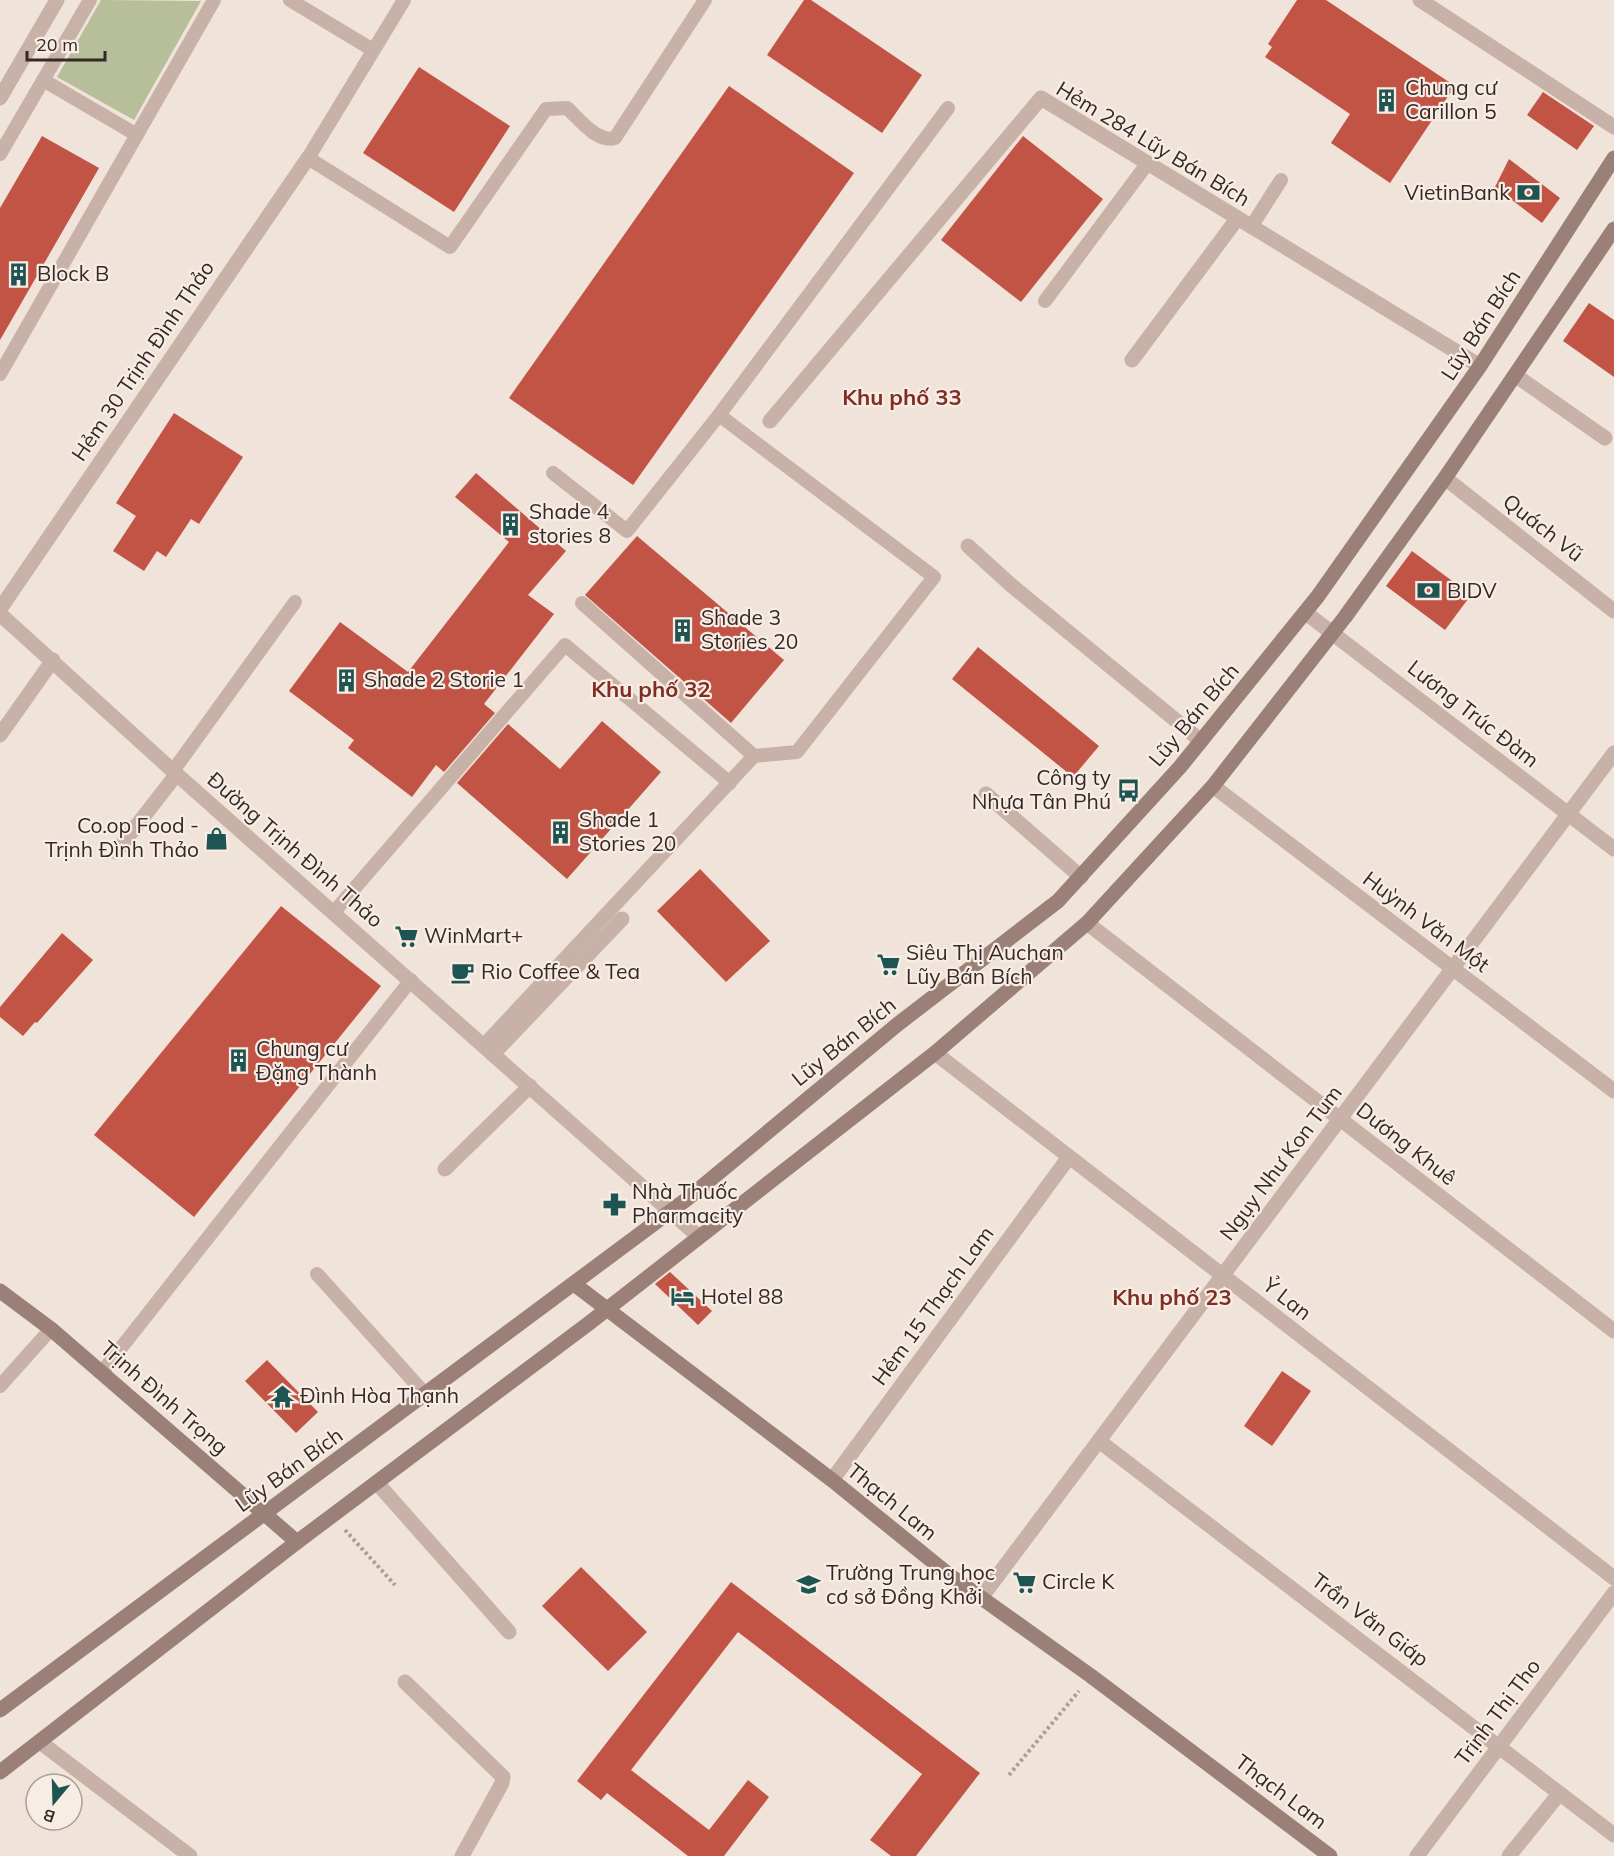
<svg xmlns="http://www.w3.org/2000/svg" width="1614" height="1856" font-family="Mulish,sans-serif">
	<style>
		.green { fill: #b7bf9a }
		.building { fill: #c25446 }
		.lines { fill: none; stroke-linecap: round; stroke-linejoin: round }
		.path { stroke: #b39b90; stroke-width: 4; stroke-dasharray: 3 3; stroke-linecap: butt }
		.lane { stroke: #c8b1a6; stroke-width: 14 }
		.street { stroke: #c8b1a6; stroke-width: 15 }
		.secondary { stroke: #9b8077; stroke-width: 15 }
		.labels { text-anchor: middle; stroke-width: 4.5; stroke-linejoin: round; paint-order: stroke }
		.poi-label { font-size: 21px; fill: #342927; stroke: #f8ede5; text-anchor: start }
		.street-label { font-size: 21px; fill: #342927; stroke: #f8ede5 }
		.neighbourhood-label { font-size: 22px; font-weight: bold; fill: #802d22; stroke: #f8ede5 }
	</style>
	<rect width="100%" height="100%" fill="#f0e3d9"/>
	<path class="green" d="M101,0L201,1L134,120L57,77Z"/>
	<g class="building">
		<path d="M804,0H811L922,75L882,133L767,55Z"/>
		<path d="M1297,0H1326L1455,86L1390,183L1331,143L1350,114L1265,57L1272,47L1268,44Z"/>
		<path d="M419,67L510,126L454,212L363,153Z"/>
		<path d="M729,86L854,173L633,485L509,398Z"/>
		<path d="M1543,92L1594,126L1577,150L1527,115Z"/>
		<path d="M42,136L99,168L0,340V208Z"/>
		<path d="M1023,136L1103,199L1021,302L941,240Z"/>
		<path d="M1509,159L1560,198L1542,223L1495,187Z"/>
		<path d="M1589,303L1614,320V377L1563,341Z"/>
		<path d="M174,413L243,457L199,524L191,519L166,557L157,551L144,571L113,551L136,516L116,503Z"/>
		<path d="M476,473L566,551L528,595L554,614L484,704L495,713L444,772L436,765L412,797L348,748L354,740L289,691L340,622L408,672L509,542L455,497Z"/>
		<path d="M637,536L784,660L731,723L585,595Z"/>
		<path d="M1412,551L1471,595L1445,630L1386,586Z"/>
		<path d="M978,647L1099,746L1073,777L952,679Z"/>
		<path d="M602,721L661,772L567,879L457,783L508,724L560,769Z"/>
		<path d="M700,869L770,941L726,982L657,911Z"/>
		<path d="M281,906L381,986L194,1217L94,1135Z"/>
		<path d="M62,933L93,960L37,1023L35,1022L23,1036L0,1017V1007Z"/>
		<path d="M670,1272L712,1311L698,1325L655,1284Z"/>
		<path d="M267,1360L318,1412L296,1433L245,1381Z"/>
		<path d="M1282,1371L1311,1391L1272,1446L1244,1426Z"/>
		<path d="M581,1567L647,1632L608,1671L542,1606Z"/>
		<path d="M731,1582L980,1773L916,1856H891L870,1840L922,1774L738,1632L631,1770L709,1830L748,1780L769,1797L724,1856H688L607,1793L601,1800L577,1781Z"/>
	</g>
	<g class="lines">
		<g class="path">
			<path d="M345,1530L395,1585"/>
			<path d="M1009,1775L1079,1691"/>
		</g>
		<g class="lane">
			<path d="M290,0L373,50"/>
			<path d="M404,0L308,158L450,247L546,109L567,108C579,119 597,143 615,138L705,0"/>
			<path d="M43,80L137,135"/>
			<path d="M0,154L90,0"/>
			<path d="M1251,227L1281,180"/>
			<path d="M1045,301L1147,164"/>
			<path d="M0,374L214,0"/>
			<path d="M719,415L948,108"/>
			<path d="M553,473L627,531L719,415L934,577L797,752L754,756"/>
			<path d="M173,771L295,602"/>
			<path d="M334,912L565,645L730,783"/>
			<path d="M484,1045L754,756L582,603"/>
			<path d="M317,1274L426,1395"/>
			<path d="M102,1372L411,980"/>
			<path d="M0,1386L51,1329"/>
		</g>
		<g class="street">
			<path d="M1420,0L1614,127"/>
			<path d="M0,98L57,0"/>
			<path d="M1132,360L1237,219"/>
			<path d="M1515,375L1605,438"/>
			<path d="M770,421L1041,98L1480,366"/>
			<path d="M1445,478L1614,611"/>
			<path d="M968,546L1011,585L1201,741"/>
			<path d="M0,609L308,158"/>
			<path d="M1306,613L1614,849"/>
			<path d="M0,614L173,771L698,1236"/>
			<path d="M0,735L53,660"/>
			<path d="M1213,786L1614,1091"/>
			<path d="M986,794L1081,877"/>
			<path d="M116,852L176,775"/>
			<path d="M1087,923L1614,1331"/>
			<path d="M935,1053L1614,1578"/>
			<path d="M493,1054L622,919"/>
			<path d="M445,1169L530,1086"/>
			<path d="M1099,1441L1614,1835"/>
			<path d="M832,1480L1069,1157"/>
			<path d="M377,1483L509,1632"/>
			<path d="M981,1598L1614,753"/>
			<path d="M405,1682L503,1777L502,1783L462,1856"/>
			<path d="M40,1742L190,1856"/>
			<path d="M1417,1856L1614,1593"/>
			<path d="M1509,1856L1559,1794"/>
		</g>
		<g class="secondary">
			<path d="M574,1284L832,1480L948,1574L1091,1676L1330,1856"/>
			<path d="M0,1291L51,1329L297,1542"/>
			<path d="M0,1710L687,1199L898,1024L1058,901L1180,767L1318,596L1480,366L1614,158"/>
			<path d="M0,1772L297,1542L588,1324L935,1053L1087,923L1213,786L1345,617L1445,478L1614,229"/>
		</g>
	</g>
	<defs>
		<symbol id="building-bare" viewBox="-9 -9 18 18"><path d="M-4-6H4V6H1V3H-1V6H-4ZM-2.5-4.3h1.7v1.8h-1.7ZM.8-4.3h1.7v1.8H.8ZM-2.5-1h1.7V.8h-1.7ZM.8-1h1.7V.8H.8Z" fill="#1e5451" stroke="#f8ede5" stroke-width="2.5" paint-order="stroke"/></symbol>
		<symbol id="bank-bare" viewBox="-9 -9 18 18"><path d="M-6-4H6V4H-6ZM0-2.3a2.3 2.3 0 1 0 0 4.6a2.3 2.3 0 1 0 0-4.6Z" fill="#1e5451" stroke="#f8ede5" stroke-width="2.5" paint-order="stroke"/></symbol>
		<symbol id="bus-bare" viewBox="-9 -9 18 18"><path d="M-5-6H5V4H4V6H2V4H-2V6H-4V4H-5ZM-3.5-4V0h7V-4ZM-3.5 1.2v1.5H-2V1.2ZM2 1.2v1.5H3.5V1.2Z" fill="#1e5451" stroke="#f8ede5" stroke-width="2.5" paint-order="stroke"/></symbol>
		<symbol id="shop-bare" viewBox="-9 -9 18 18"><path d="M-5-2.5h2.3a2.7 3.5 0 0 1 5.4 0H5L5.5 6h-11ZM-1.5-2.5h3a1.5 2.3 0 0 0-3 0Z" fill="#1e5451" stroke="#f8ede5" stroke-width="2.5" paint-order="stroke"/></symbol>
		<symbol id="supermarket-bare" viewBox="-9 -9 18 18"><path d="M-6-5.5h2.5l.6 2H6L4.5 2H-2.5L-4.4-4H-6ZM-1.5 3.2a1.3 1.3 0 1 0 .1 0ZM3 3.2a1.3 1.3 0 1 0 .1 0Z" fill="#1e5451" stroke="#f8ede5" stroke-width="2.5" paint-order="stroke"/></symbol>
		<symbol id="cafe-bare" viewBox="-9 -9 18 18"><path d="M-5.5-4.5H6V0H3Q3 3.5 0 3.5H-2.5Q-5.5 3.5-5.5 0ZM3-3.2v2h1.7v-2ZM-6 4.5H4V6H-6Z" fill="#1e5451" stroke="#f8ede5" stroke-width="2.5" paint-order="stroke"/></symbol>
		<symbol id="pharmacy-bare" viewBox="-9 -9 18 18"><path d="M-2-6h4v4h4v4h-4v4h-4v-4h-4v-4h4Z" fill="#1e5451" stroke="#f8ede5" stroke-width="2.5" paint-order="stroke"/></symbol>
		<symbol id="hotel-bare" viewBox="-9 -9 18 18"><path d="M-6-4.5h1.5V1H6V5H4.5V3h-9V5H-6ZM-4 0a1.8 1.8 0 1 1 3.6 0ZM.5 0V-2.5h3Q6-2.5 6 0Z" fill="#1e5451" stroke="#f8ede5" stroke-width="2.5" paint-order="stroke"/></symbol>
		<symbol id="temple-bare" viewBox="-9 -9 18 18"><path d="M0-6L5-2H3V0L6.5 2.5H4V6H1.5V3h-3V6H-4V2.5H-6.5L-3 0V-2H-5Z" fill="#1e5451" stroke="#f8ede5" stroke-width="2.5" paint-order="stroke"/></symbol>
		<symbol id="school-bare" viewBox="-9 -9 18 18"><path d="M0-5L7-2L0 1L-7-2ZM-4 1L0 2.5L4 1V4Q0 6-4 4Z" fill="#1e5451" stroke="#f8ede5" stroke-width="2.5" paint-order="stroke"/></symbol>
	</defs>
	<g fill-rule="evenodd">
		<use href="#building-bare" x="1370" y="84" width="33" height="33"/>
		<use href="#bank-bare" x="1512" y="176" width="33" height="33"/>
		<use href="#building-bare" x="2" y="258" width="33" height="33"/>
		<use href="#building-bare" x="494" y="508" width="33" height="33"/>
		<use href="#bank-bare" x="1412" y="574" width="33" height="33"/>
		<use href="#building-bare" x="666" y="614" width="33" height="33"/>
		<use href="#building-bare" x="330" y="664" width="33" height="33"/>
		<use href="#bus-bare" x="1112" y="774" width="33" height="33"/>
		<use href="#building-bare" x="544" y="816" width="33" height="33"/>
		<use href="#shop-bare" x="200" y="822" width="33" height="33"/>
		<use href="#supermarket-bare" x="390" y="920" width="33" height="33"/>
		<use href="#supermarket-bare" x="872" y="948" width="33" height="33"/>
		<use href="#cafe-bare" x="446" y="956" width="33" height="33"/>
		<use href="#building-bare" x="222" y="1044" width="33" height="33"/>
		<use href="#pharmacy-bare" x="598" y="1188" width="33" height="33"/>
		<use href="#hotel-bare" x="666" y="1280" width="33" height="33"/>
		<use href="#temple-bare" x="266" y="1380" width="33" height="33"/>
		<use href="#supermarket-bare" x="1008" y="1566" width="33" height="33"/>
		<use href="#school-bare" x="792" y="1568" width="33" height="33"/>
	</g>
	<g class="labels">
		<g class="poi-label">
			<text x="1405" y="95">Chung cư<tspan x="1405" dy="24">Carillon 5</tspan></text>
			<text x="1510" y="200" text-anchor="end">VietinBank</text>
			<text x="37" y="281">Block B</text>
			<text x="529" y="519">Shade 4<tspan x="529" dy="24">stories 8</tspan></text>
			<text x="1447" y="598">BIDV</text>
			<text x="701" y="625">Shade 3<tspan x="701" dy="24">Stories 20</tspan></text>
			<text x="364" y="687">Shade 2 Storie 1</text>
			<text x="1111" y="785" text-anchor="end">Công ty<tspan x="1111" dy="24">Nhựa Tân Phú</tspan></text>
			<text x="579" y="827">Shade 1<tspan x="579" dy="24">Stories 20</tspan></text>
			<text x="199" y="833" text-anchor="end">Co.op Food -<tspan x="199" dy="24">Trịnh Đình Thảo</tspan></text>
			<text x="424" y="943">WinMart+</text>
			<text x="906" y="960">Siêu Thị Auchan<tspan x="906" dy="24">Lũy Bán Bích</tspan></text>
			<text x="481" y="979">Rio Coffee &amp; Tea</text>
			<text x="256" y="1056">Chung cư<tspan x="256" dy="24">Đặng Thành</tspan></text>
			<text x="632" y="1199">Nhà Thuốc<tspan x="632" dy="24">Pharmacity</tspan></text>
			<text x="701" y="1304">Hotel 88</text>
			<text x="300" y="1403">Đình Hòa Thạnh</text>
			<text x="826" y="1580">Trường Trung học<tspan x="826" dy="24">cơ sở Đồng Khởi</tspan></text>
			<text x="1042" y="1589">Circle K</text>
		</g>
		<g class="street-label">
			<text transform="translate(1153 144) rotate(31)" y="7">Hẻm 284 Lũy Bán Bích</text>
			<text transform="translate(1481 325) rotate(-57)" y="7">Lũy Bán Bích</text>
			<text transform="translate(143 361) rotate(-56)" y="7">Hẻm 30 Trịnh Đình Thảo</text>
			<text transform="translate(1543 528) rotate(38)" y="7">Quách Vũ</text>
			<text transform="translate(1473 714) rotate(38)" y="7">Lương Trúc Đàm</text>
			<text transform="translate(1194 715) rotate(-50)" y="7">Lũy Bán Bích</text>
			<text transform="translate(295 850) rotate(41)" y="7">Đường Trịnh Đình Thảo</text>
			<text transform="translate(1426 922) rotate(37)" y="7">Huỳnh Văn Một</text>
			<text transform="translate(844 1042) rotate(-39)" y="7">Lũy Bán Bích</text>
			<text transform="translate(1406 1144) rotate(38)" y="7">Dương Khuê</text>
			<text transform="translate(1281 1163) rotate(-53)" y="7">Ngụy Như Kon Tum</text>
			<text transform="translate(1287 1299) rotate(38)" y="7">Ỷ Lan</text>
			<text transform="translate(933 1306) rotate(-54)" y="7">Hẻm 15 Thạch Lam</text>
			<text transform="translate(164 1398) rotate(41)" y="7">Trịnh Đình Trọng</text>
			<text transform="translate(289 1470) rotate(-36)" y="7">Lũy Bán Bích</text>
			<text transform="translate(892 1502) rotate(39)" y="7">Thạch Lam</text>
			<text transform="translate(1370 1620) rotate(37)" y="7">Trần Văn Giáp</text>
			<text transform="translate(1498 1712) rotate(-53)" y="7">Trịnh Thị Tho</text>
			<text transform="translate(1281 1792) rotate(37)" y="7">Thạch Lam</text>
		</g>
		<g class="neighbourhood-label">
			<text x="902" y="405">Khu phố 33</text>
			<text x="651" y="697">Khu phố 32</text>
			<text x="1172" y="1305">Khu phố 23</text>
		</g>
	</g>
	<g transform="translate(54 1802) rotate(199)"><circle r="28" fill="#f8ede5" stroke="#aa9f99" stroke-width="1.5"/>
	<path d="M0-4.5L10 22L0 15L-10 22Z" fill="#1e5451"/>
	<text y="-9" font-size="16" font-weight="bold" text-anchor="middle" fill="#342927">B</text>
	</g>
	<path d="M27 51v9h78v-9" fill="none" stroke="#342927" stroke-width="3"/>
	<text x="36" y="51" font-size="18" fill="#342927" stroke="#f8ede5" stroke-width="4.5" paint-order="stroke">20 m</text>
</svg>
